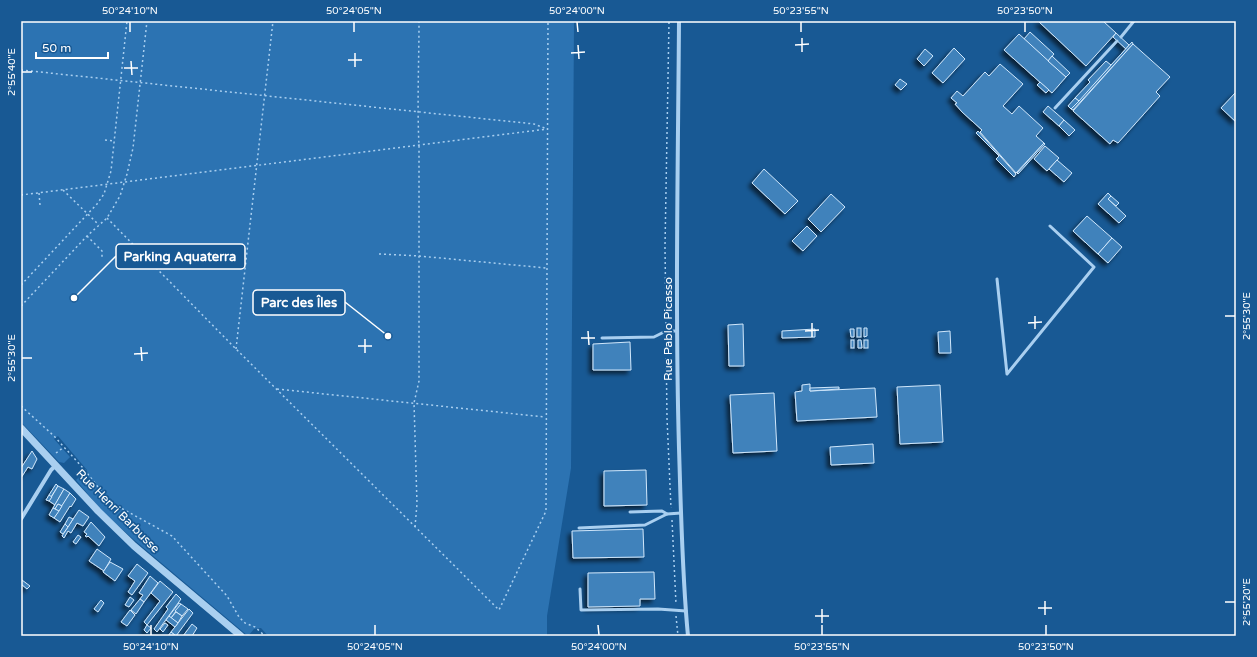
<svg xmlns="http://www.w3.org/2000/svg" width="1257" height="657" font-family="'Varela Round',sans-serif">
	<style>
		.green { fill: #2c73b2 }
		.building { fill: #4182bb; stroke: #d0e7fb; filter: url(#shadow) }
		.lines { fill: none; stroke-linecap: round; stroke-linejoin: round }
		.path { stroke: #a9cff0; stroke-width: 1.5; stroke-dasharray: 2 3; stroke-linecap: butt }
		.service { stroke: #a9cff0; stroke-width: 3 }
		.minor { stroke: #a9cff0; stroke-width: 4 }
		.tertiary { stroke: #a9cff0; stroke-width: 7 }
		.ticks { fill: none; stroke: #fff; stroke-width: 1.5 }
		.labels { text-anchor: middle; stroke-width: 3.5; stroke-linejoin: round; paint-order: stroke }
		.street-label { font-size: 12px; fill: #fff; stroke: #185994 }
		.leader { fill: none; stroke: #fff; stroke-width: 1.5 }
		.callout-dot { fill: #fff; stroke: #185994; stroke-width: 1.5 }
		.callout { fill: #185994; stroke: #fff; stroke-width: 1.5 }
		.callout-label { font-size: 13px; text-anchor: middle; font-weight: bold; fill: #fff }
		.neatline { fill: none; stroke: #fff; stroke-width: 1.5 }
		.ticks-label { font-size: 10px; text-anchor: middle; fill: #fff }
	</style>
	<defs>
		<filter id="shadow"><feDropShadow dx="-3.5" dy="3.5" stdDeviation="2" flood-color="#0009"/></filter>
	</defs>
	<rect width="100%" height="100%" fill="#185994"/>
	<path class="green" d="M21,21H574L571,468L547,616V636H268L261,628L254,629L248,636L133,539L102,511L76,480L87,470L58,436L54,439L70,457L64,463L59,462L21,422Z"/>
	<g class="building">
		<path d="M1038,21H1103L1116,33L1086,66Z"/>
		<path d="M1030,32L1054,54L1048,61L1024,39Z"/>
		<path d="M1116,33L1129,45L1126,49L1113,37Z"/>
		<path d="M1019,34L1066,77L1052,93L1004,50Z"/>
		<path d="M1132,42L1133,44L1073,110L1071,109Z"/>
		<path d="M1133,44L1170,77L1156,92L1160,96L1118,143L1113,140L1110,144L1073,111Z"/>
		<path d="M954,48L965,59L943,83L932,73Z"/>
		<path d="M925,49L933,56L924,66L917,59Z"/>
		<path d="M1052,56L1070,73L1066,77L1048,61Z"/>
		<path d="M1106,61L1111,65L1079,101L1075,98L1090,82L1088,80Z"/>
		<path d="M1000,64L1023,84L1003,106L1012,114L1019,106L1043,128L1036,136L1044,143L1016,173L980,132L982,130L962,112L955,104L957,103L951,98L957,91L963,96L985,72L989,76Z"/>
		<path d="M900,79L907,84L901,90L895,85Z"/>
		<path d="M1040,82L1049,90L1046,93L1037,85Z"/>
		<path d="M1236,92V122L1221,108Z"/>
		<path d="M1075,98L1079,101L1071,109L1068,106Z"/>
		<path d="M1048,106L1064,120L1059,126L1043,112Z"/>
		<path d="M1064,120L1075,130L1069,136L1059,126Z"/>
		<path d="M978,131L1016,174L1014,177L996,159L999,156L976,133Z"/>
		<path d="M1044,143L1045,144L1018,174L1017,173Z"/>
		<path d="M1045,146L1059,158L1047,171L1034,159Z"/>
		<path d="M1057,160L1072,173L1064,182L1049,169Z"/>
		<path d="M764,169L798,201L785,214L752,183Z"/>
		<path d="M1108,193L1111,196L1108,199L1126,216L1119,223L1098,204Z"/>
		<path d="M831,194L845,207L821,232L808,219Z"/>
		<path d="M1111,196L1119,203L1116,206L1108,199Z"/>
		<path d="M1087,216L1112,238L1098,254L1073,231Z"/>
		<path d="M807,226L817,236L803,251L792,241Z"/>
		<path d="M1112,238L1122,247L1108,263L1098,254Z"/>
		<path d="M743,324L744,366H729L728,325Z"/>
		<rect x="857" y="328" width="4" height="9"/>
		<path d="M864,328H867V336L864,337Z"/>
		<path d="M815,329V337L782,338V331Z"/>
		<path d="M850,329H854V337H851Z"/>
		<path d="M950,331L951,353H939L938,332Z"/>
		<rect x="851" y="340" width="3" height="8"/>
		<path d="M858,340H861L862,348H858Z"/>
		<rect x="864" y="340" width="4" height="8"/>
		<path d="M630,342L631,370H593V344Z"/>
		<path d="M810,384V391L875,388L877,417L797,421L795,392L802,391V385Z"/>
		<path d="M940,385L943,442L900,444L897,387Z"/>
		<path d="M839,387V389L810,391V388Z"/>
		<path d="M774,393L777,451L733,453L730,395Z"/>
		<path d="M873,444L874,463L831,465L830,447Z"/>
		<path d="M32,451L37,459L32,469L28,467L21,478V468Z"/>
		<path d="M646,470L647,505L604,506V471Z"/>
		<path d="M56,484L58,486L51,497L49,495Z"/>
		<path d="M58,486L64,489L55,505L49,501Z"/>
		<path d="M64,489L70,493L62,506L58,504L55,509L53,508Z"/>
		<path d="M70,493L76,499L71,507L70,506L60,522L54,518Z"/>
		<path d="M49,495L52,497L49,501L46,500Z"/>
		<path d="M58,504L62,506L59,511L55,509Z"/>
		<path d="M53,508L59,511L54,518L49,515Z"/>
		<path d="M79,510L89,517L83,526L77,523L71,533L68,531L64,538L62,536Z"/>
		<path d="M69,517L73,519L68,527L65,524Z"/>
		<path d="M91,522L105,537L99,546L88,536L87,537L85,536L87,534L84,532Z"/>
		<path d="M65,524L68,527L63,534L60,532Z"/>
		<path d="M643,529L644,557L573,558L572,531Z"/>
		<path d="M78,535L81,537L76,544L73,542Z"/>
		<path d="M97,549L111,559L104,571L89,561Z"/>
		<path d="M110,562L123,569L115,581L103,572Z"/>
		<path d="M137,564L148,573L132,595L128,592L135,581L128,576Z"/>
		<path d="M654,572L655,599H640V606L588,607V573Z"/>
		<path d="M150,576L158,583L144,602L140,599L143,595L139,593Z"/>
		<path d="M22,580L30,586L27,589L21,584Z"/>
		<path d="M160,581L173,592L147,625L144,622L160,601L151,593Z"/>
		<path d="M176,594L181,599L157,632L154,629L168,609L166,607Z"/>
		<path d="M130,597L134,600L129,607L125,605Z"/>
		<path d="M140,599L144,602L136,614L131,610Z"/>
		<path d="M101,600L104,603L98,612L94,609Z"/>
		<path d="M179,603L181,604L171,618L169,616Z"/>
		<path d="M181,604L188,609L182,616L175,611Z"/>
		<path d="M189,609L193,613L176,636L171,632Z"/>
		<path d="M130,610L135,615L127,626L121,622Z"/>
		<path d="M176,612L182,616L178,623L171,618Z"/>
		<path d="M169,616L178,623L175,627L166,620Z"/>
		<path d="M165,623L168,625L163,632L160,629Z"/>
		<path d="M192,624L197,628L192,636H183Z"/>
		<path d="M147,625L151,628L147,633L144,630Z"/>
		<path d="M171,632L176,636H168Z"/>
	</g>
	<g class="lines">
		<g class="path">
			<path d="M21,70L534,124L547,129"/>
			<path d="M105,140L114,141"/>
			<path d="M63,190L99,225"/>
			<path d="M39,193L40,205"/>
			<path d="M21,195L547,129"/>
			<path d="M107,218L236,349L499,610L546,511L548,21"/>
			<path d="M87,236L102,251V259"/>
			<path d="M379,254L419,256L546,268"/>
			<path d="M21,285L97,204L104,194L111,171L127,21"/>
			<path d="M21,306L87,236L107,218L120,196L127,174L133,148L147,21"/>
			<path d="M666,324L665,247L669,21"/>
			<path d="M666,338L667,418L671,508"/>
			<path d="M236,349L273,21"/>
			<path d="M277,389L545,417"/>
			<path d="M21,406L54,436L83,468L110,502L172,536L227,596L239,617L245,623L255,627L265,636"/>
			<path d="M56,453L64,447"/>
			<path d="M76,474L83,468"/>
			<path d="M672,520L676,604"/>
			<path d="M415,527L417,504L414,403L419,381V146C417,104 419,63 419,21"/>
			<path d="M676,616L678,636"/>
		</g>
		<g class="service">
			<path d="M1121,37L1134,21"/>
			<path d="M1055,108L1117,41"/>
			<path d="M997,279L1007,374L1094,267L1050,226"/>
			<path d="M602,338L654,337L666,331H677"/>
			<path d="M630,512L662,511L667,514"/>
			<path d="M579,528L645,525L667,514L681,513"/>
			<path d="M580,589L581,610L658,609L686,611"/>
		</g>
		<g class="minor">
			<path d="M679,21C678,163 675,306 679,448C681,510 682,574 688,636"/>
			<path d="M21,519L51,470L56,465"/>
		</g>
		<path class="tertiary" d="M21,428L98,511L134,546L241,636"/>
	</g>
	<path class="ticks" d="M130,22V32M354,22V32M577,22L578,32M801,22V32M1025,22V32M802,38V52M578,45L579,59M795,45L809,44M355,53V67M571,53L585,52M348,60H362M131,61L132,75M124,68H138M22,72H32M1035,316V329M1225,316H1235M812,323V337M1028,323L1042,322M588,331L589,345M805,331L819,330M581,338H595M365,339V353M358,346H372M141,347L142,361M134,354L148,353M22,358H32M1045,601V615M1225,602H1235M1038,608H1052M822,609V623M815,616H829M151,625V635M375,625V635M598,625L599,635M822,625V635M1046,625V635"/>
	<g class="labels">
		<g class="street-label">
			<text transform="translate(668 329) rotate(-90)" y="4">Rue Pablo Picasso</text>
			<text transform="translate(118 511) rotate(45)" y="4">Rue Henri Barbusse</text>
		</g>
	</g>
	<path class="leader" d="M74 298L116 256M388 336L345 302"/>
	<g class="callout-dot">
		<circle cx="74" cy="298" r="4"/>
		<circle cx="388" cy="336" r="4"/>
	</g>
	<g class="callout">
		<rect x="116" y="244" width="129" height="25" rx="4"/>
		<rect x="253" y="290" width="92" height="25" rx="4"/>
	</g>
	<g class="callout-label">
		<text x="180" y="261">Parking Aquaterra</text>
		<text x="299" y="307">Parc des Îles</text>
	</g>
	<rect width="1257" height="657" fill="none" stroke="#185994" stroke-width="44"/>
	<path d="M36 52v6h72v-6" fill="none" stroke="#ffffff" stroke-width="2"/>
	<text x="42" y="52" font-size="12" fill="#ffffff" stroke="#185994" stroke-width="3" paint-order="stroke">50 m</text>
	<rect x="22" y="22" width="1213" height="613" class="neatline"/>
	<g class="ticks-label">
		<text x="130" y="14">50°24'10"N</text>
		<text x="354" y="14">50°24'05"N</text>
		<text x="577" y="14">50°24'00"N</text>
		<text x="801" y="14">50°23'55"N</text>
		<text x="1025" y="14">50°23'50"N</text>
		<text transform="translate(11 72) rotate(-90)" y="4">2°55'40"E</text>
		<text transform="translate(1246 316) rotate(-90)" y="4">2°55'30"E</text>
		<text transform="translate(11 358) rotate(-90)" y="4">2°55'30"E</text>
		<text transform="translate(1246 602) rotate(-90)" y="4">2°55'20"E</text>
		<text x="151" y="650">50°24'10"N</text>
		<text x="375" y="650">50°24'05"N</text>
		<text x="599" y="650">50°24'00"N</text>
		<text x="822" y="650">50°23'55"N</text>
		<text x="1046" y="650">50°23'50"N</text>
	</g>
</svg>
